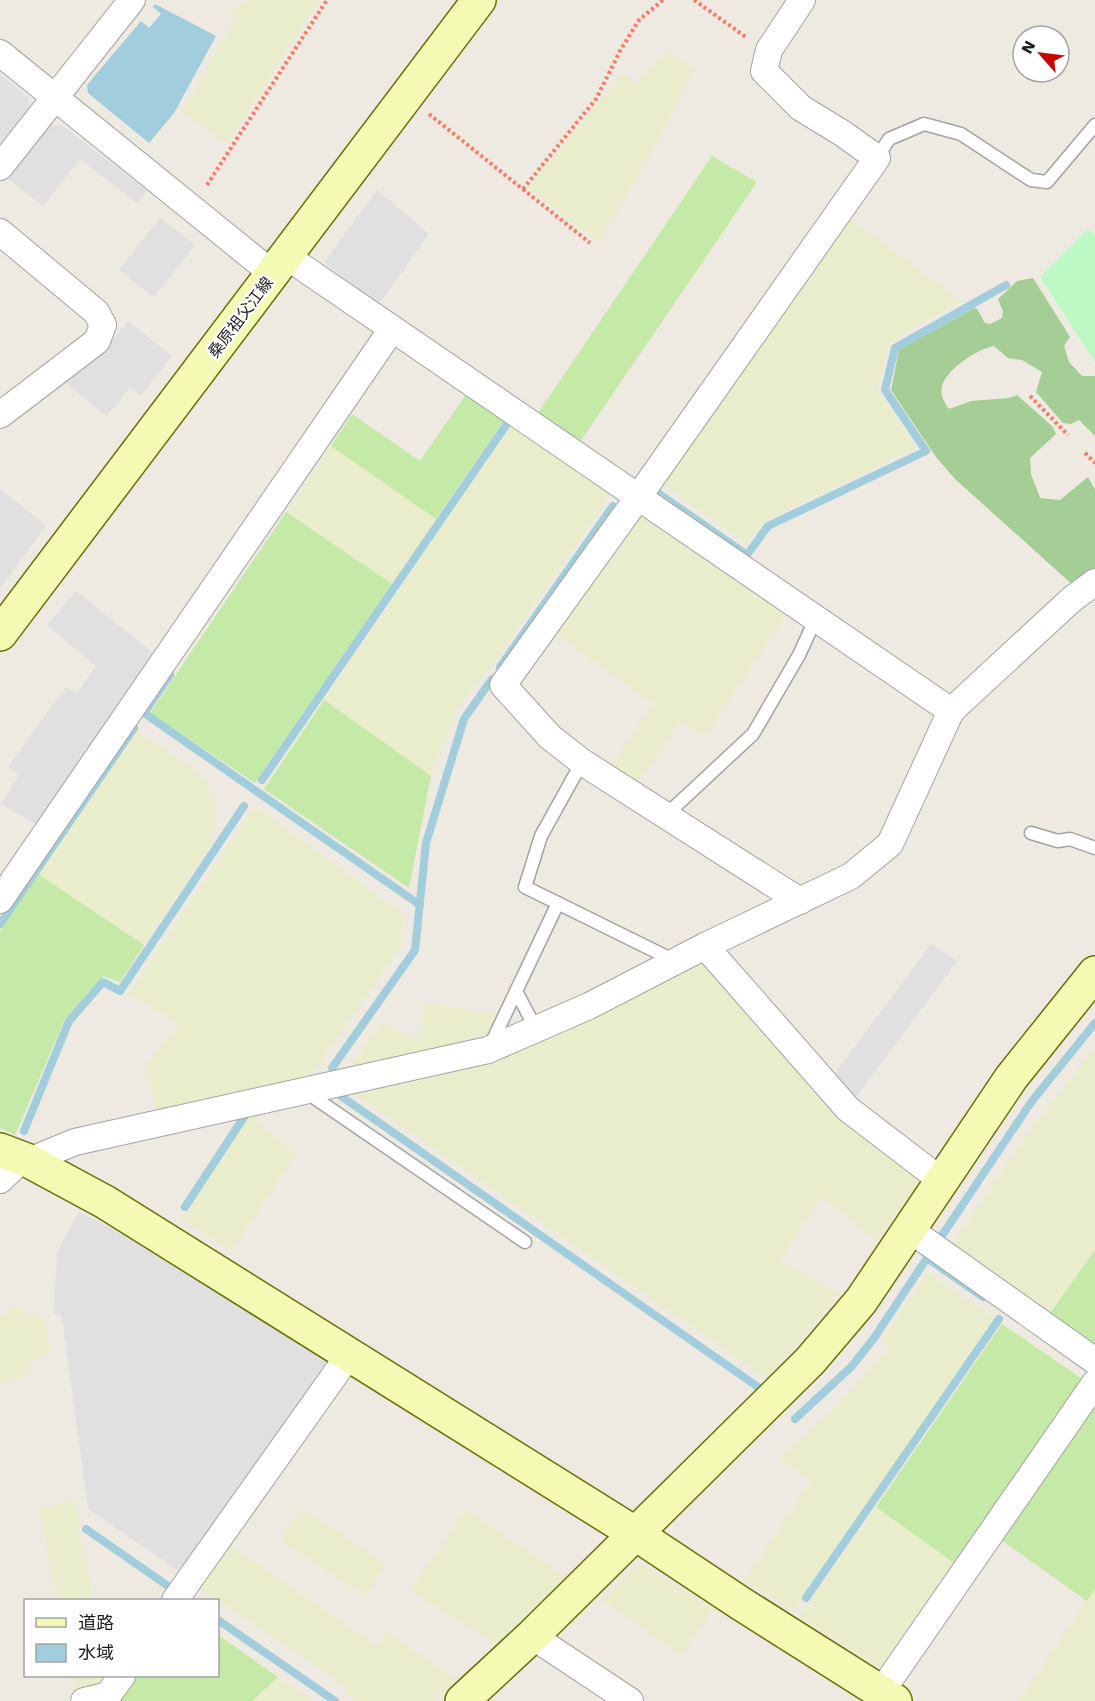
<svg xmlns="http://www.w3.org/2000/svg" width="1095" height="1701" font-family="'Work Sans','Noto Sans JP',sans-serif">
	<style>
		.farmland { fill: #eaedcc }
		.grass { fill: #c5e9a6 }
		.forest { fill: #a4ce95 }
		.park { fill: #bdfac3 }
		.parking { fill: #e0e0e0 }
		.water { fill: #a1cddd }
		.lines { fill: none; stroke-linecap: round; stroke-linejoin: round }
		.stream { stroke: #a1cddd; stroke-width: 8 }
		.lane-casing { stroke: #a3a3a3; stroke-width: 15 }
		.street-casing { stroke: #a3a3a3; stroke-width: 28 }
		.secondary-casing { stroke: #647303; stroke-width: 36 }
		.path { stroke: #fb7965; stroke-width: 4; stroke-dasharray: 3 3; stroke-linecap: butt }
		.lane { stroke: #fff; stroke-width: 12 }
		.street { stroke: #fff; stroke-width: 26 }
		.secondary { stroke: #f4fab3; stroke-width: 33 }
		.labels { text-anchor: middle; stroke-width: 4.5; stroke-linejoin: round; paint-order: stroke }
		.street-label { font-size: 16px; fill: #1c1c1c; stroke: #fff }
	</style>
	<rect width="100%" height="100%" fill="#eeeae2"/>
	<g class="farmland">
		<path d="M249,0H279L281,2L283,0H320L227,144L182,112L235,18L229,12Z"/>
		<path d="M668,50L693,69L665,129L599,243L527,187L624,73L636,84Z"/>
		<path d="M846,215L961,301L888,344L877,390L917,447L764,521L747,544L662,484Z"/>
		<path d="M512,424L613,491L495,662L456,711L431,776L324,700Z"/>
		<path d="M331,446L436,519L392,584L286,512Z"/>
		<path d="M639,514L786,616L705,737L680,721L635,787L608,769L653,704L552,631Z"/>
		<path d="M136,730L196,771L208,784L216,804V823L209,848L144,945L38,874Z"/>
		<path d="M255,806L404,915L401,946L308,1080L158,1115L145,1066L180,1023L128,995Z"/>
		<path d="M697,959L709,965L921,1178L877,1241L821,1196L780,1261L840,1294L767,1378L352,1092Z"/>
		<path d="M424,1003L501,1015L488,1041L353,1071V1063L381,1023L410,1038L420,1034Z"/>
		<path d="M1095,1048V1250L1049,1315L951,1248L1028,1133Z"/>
		<path d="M251,1114L296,1155L232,1251L181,1219Z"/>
		<path d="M927,1272L994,1318L794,1612L745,1580L811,1481L779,1458L834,1409L890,1348L881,1341Z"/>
		<path d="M13,1307L44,1320L51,1352L27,1363L30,1374L0,1383V1318Z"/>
		<path d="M74,1500L93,1600H57L39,1508Z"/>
		<path d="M876,1507L960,1567L883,1671L800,1617Z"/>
		<path d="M301,1508L386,1564L365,1596L280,1540Z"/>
		<path d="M466,1510L567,1578L496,1645L410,1590Z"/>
		<path d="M229,1545L377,1646L387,1632L457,1680L435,1701H358L346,1693L348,1688L200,1588Z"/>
		<path d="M639,1563L713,1609L681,1655L602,1600Z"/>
		<path d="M1095,1589V1701H1019L1087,1601Z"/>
		<path d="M71,1676H108L109,1682L75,1697Z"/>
		<path d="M278,1677L313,1701H252Z"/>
	</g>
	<g class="grass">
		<path d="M712,156L757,182L580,442L538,413Z"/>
		<path d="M467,393L505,419L436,519L331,446L352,414L420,461Z"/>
		<path d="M286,512L392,584L255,783L150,713Z"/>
		<path d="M324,700L431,776L409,888L264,789Z"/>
		<path d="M38,874L144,945L120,982L103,976L65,1019L15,1135L0,1128V931Z"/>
		<path d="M1095,1250V1347L1049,1315Z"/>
		<path d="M1002,1324L1087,1382L960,1567L876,1507Z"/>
		<path d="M1095,1396V1589L1087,1601L997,1537Z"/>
		<path d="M218,1635L278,1677L252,1701H114L132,1676H218Z"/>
	</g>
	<path class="forest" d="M1033,278L1070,337L1064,346L1069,362L1082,376H1095V436L1079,420L1071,424L1063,423L1036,392L1042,372L1022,360L1008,358L994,346C977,349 947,369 942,386C940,395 944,402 949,409L971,401L1009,398L1017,395L1052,426L1056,434L1030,458L1031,474L1040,498L1060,500L1088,477L1095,490V568L1074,586L955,479L936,457L891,390L899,350L974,308L977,309L985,323L990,324L1002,318L1003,312L998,299L1017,281Z"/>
	<path class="park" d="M1088,229L1095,235V362L1040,277Z"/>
	<g class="parking">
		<path d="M0,74L28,97L30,109L0,146Z"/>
		<path d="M49,125L63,126L147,191L137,203L80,159L43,206L8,179Z"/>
		<path d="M377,190L429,234L379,304L324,263Z"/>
		<path d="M160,218L195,245L154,297L119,270Z"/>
		<path d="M128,321L172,356L141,396L130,387L107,416L64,382L99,357Z"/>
		<path d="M0,489L46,526L0,588Z"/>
		<path d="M76,591L158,657L41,827L1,804L19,775L8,767L66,687L77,693L96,666L47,625Z"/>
		<path d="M931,944L957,961L853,1101L832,1078Z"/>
		<path d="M79,1212L151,1249L333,1364L182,1573L88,1509L62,1317L54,1313L57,1252Z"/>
	</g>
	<path class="water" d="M155,4L216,36L174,113L149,143L88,93L87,85L141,21L149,28L161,14L153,7Z"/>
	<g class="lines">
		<g class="stream">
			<path d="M658,493L747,555L768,526L926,451L885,390L895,348L1006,285"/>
			<path d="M500,667L613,506"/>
			<path d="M170,675L144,713L420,905"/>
			<path d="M262,780L509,421"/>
			<path d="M0,924L134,728"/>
			<path d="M332,1068L415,950L426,843L464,719L492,679"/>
			<path d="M338,1094L758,1387"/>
			<path d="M24,1131L69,1021L103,982L120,991L244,806"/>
			<path d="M185,1207L244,1117"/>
			<path d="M941,1237L1032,1101L1095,1023"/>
			<path d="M795,1419L852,1366L874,1338L927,1258L983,1297"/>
			<path d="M86,1529L168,1586"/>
			<path d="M806,1598L999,1319"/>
			<path d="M218,1620L335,1701"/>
		</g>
		<defs>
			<g id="lane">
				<path d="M877,158L889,139L924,124L961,134L1031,180L1047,182L1095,125"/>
				<path d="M582,762L541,836L525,887L675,961"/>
				<path d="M666,815L753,734L799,655L816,618"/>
				<path d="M1031,833L1058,841L1070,839L1095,848"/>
				<path d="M516,991L536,1029"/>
				<path d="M490,1046L558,903"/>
				<path d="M306,1092L525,1242"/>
			</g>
			<g id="street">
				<path d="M0,53L273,274"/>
				<path d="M0,167L132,0"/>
				<path d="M0,232L96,312L103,325L97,341L0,415"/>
				<path d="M286,256L951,711"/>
				<path d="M0,900L392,329"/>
				<path d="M800,901L582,762L550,737L503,685L639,496L877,158L842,133L801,108L764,71L769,50L802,0"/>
				<path d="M705,946L848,1109L942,1181"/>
				<path d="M29,1161L75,1142L488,1050L589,1006L705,946L851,876L890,844L951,711L1071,600L1095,582"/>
				<path d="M0,1180L22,1159"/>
				<path d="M909,1229L1095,1361"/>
				<path d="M175,1600L349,1355"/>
				<path d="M532,1636L630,1701"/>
				<path d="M881,1692L1095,1383"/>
				<path d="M84,1701L108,1695L122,1676"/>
			</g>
			<g id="secondary">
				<path d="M0,634L479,0"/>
				<path d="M0,1150L29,1161L105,1202L636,1534L740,1603L895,1701"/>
				<path d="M462,1701L532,1636L810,1361L861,1301L1011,1078L1095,973"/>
			</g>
		</defs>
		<use href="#lane" class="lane-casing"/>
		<use href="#street" class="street-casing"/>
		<use href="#secondary" class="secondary-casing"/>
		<g class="path">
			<path d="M694,0L747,38"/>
			<path d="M429,114L590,243"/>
			<path d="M207,185L327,0"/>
			<path d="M523,189L596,99L620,51L639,20L663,0"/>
			<path d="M1030,396L1068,435"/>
			<path d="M1085,453L1095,463"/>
		</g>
		<use href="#lane" class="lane"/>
		<use href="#street" class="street"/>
		<use href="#secondary" class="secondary"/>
	</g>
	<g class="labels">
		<g class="street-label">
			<text transform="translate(240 317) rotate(-53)" y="6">桑原祖父江線</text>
		</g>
	</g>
	<rect x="24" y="1599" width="195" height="78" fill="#ffffff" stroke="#a4a4a4" stroke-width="1.5"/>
	<rect x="36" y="1618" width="30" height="9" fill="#f4fab3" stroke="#a4a4a4" stroke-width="1.5"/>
	<text x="78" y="1629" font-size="18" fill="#1c1c1c">道路</text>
	<rect x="36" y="1644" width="30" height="18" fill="#a1cddd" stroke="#a4a4a4" stroke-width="1.5"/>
	<text x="78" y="1659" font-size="18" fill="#1c1c1c">水域</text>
	<g transform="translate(1041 54) rotate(298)"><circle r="28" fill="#ffffff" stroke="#a4a4a4" stroke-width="1.5"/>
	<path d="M0-4.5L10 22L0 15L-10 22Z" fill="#c80600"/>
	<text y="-9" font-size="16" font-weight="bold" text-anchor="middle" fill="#1c1c1c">N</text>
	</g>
</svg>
